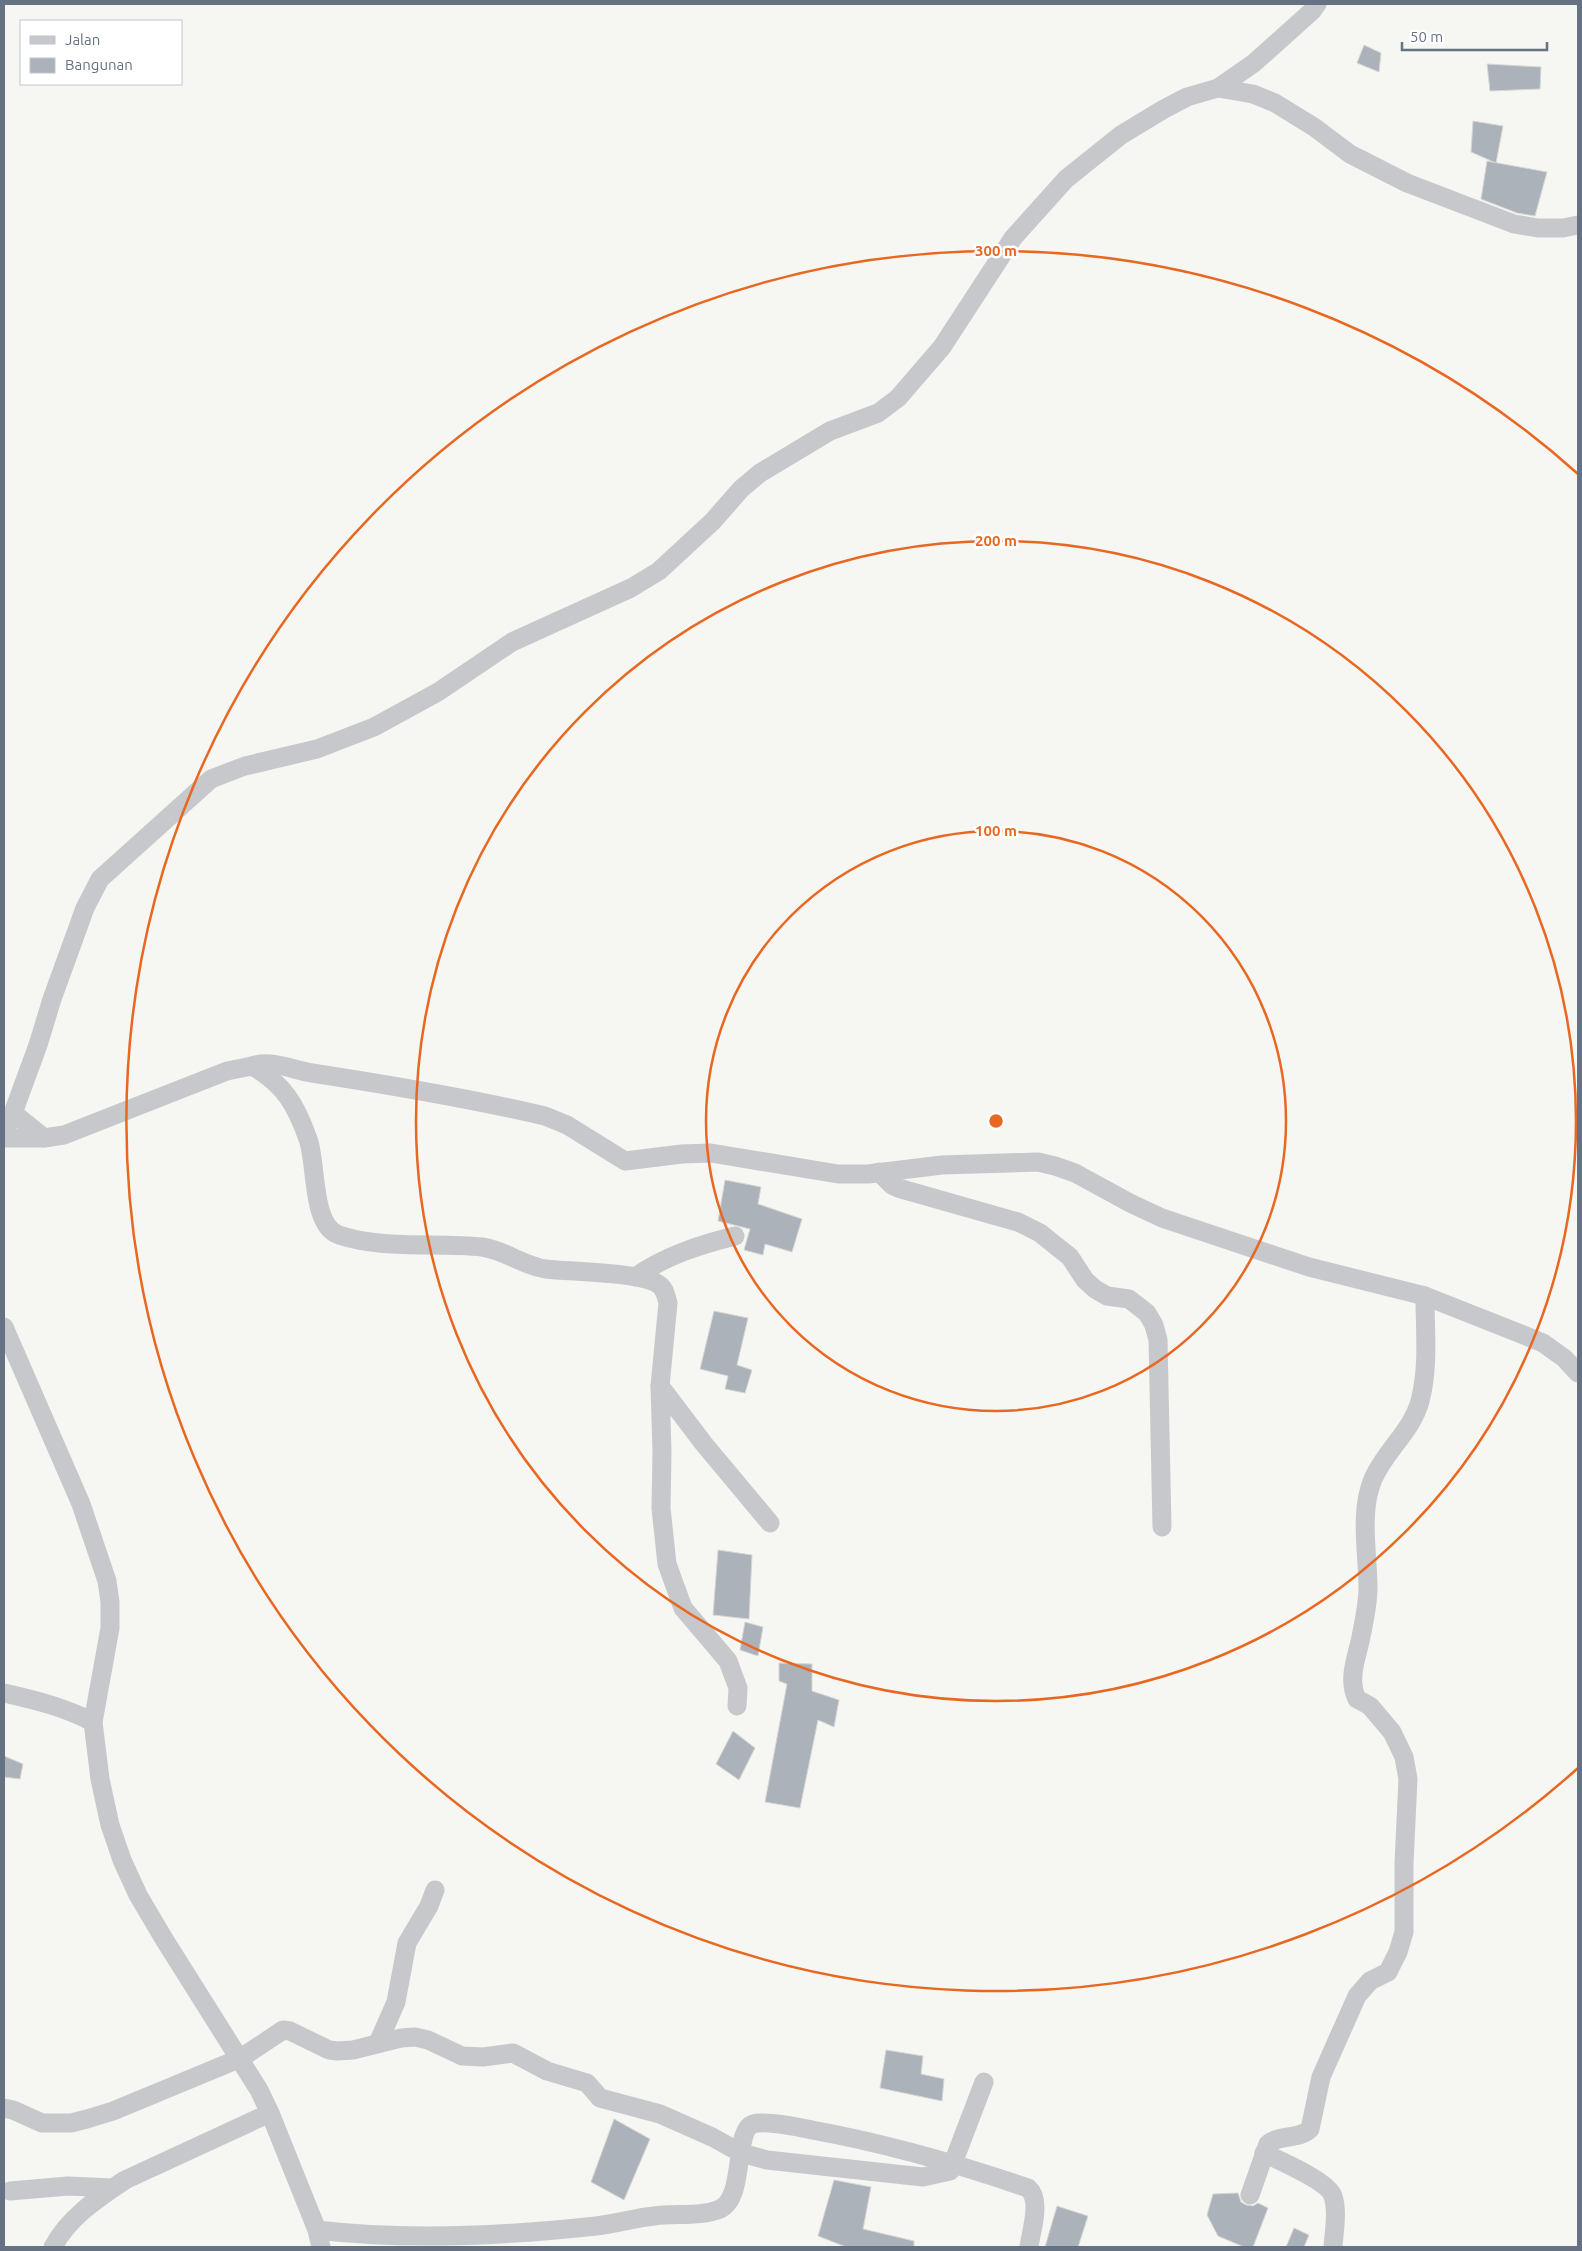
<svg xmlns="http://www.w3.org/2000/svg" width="1582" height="2251" font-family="Ubuntu,sans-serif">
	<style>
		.building { fill: #abb2b9; stroke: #d7d7d5 }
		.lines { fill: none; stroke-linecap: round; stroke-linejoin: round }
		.minor { stroke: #c6c8cc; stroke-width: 19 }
		.ring { fill: none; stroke: #e86721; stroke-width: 2.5 }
		.centre { fill: #e86721; stroke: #fff; stroke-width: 2.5 }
		.ring-label { font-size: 15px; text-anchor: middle; font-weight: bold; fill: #e86721; stroke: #fff; stroke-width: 5; stroke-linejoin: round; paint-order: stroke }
	</style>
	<rect width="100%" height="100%" fill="#f6f6f2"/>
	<g class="building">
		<path d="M1364,45L1381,53L1379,72L1357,63Z"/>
		<path d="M1487,64L1541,67L1540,89L1490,91Z"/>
		<path d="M1473,121L1503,126L1496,163L1471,152Z"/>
		<path d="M1487,161L1547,172L1535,216L1517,213L1481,199Z"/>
		<path d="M725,1180L761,1187L758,1204L802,1219L792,1252L765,1244L763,1255L744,1250L750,1229L718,1221Z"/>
		<path d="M714,1311L748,1318L737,1365L752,1370L745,1393L725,1389L728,1376L700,1369Z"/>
		<path d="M718,1550L752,1555L749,1619L713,1615Z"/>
		<path d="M745,1622L763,1627L758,1656L740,1650Z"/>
		<path d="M779,1663L812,1664V1691L839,1700L834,1727L818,1720L800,1808L765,1802L787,1684L779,1681Z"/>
		<path d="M733,1731L755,1748L739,1780L716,1764Z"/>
		<path d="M4,1756L23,1764L20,1779L4,1777Z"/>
		<path d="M886,2050L923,2056L921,2074L944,2079L942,2101L880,2088Z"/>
		<path d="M614,2119L650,2139L624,2200L591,2182Z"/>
		<path d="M834,2180L871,2187L863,2229L914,2241V2247H846L818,2236Z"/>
		<path d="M1238,2193L1241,2202L1246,2205L1253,2206L1258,2203L1268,2208L1253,2247H1244L1218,2236L1207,2215L1213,2194Z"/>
		<path d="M1057,2206L1088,2216L1078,2247H1045Z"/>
		<path d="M1294,2228L1309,2235L1304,2247H1286Z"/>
	</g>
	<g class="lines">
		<g class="minor">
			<path d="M1218,88L1254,63L1312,11L1317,4"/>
			<path d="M252,1066C272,1059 292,1070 312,1073C390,1085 468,1098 545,1116L567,1125L625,1161L682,1154L711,1153L838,1174H868L942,1165L1038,1162L1055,1166L1075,1173L1130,1203L1162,1218L1309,1267L1425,1296L1516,1332L1543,1343L1564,1358L1578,1373"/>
			<path d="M13,1113L44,1138"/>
			<path d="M4,1130L13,1113L38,1045L52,999L85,908L100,879L211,779L245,766L317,749L374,727L438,692L512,642L631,588L659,571L713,521L741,489L760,473L830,431L878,413L898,398L942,347L1013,238L1066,179L1121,135L1164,109L1187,97L1218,88L1253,94L1275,103L1314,127L1350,154L1407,183L1514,224L1538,228H1563L1578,225"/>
			<path d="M4,1138H44L64,1135L227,1071L252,1066C284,1084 296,1105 308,1139C317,1163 311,1226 339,1235C384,1250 435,1242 482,1247C505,1250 523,1266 546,1269C572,1272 639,1272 658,1284C665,1288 666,1296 668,1303L660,1386L704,1444L770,1523"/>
			<path d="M879,1172L892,1185L898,1188L1018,1222L1040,1233L1070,1257L1085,1280L1095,1289L1107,1296L1129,1299L1147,1313L1154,1325L1158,1340L1162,1527"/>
			<path d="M635,1277C665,1256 699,1245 735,1236"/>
			<path d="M4,1327L81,1504L107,1581L110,1602V1628L93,1722L100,1779L110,1825L122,1860L138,1895L164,1939L259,2090L270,2113L317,2230L321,2247"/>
			<path d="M660,1386L662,1452L661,1508L667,1564L683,1608L728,1661L738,1688L737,1706"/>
			<path d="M4,1693C35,1700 64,1707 93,1722"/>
			<path d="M378,2043L396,2002L407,1943L429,1906L435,1890"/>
			<path d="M4,2108L13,2110L42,2123H71L87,2119L113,2111L241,2058L283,2030L290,2031L329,2050L337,2051L353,2050L401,2038L415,2037L428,2040L462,2056L483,2057L513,2053L547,2071L587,2083L600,2098L660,2114L712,2137L741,2153L767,2160L923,2177L950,2171L984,2082"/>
			<path d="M1264,2153C1280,2161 1328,2181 1333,2196C1338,2212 1334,2231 1333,2247"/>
			<path d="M10,2191L68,2186L113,2188"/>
			<path d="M1250,2195L1268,2144C1280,2134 1299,2140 1310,2129L1321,2077L1357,1996L1370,1981L1388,1972L1398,1952L1404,1932V1863L1408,1779L1404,1757L1392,1732L1370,1706L1357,1699C1347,1679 1357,1657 1361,1637C1364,1621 1368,1604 1368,1588C1368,1554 1359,1512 1373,1479C1385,1451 1412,1431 1420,1401C1429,1367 1425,1331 1425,1296"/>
			<path d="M317,2230C409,2241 504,2236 596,2226C615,2224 634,2218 654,2216C675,2213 701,2217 720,2209C746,2197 733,2131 753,2124C766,2120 798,2127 812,2130C889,2144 955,2163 1028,2188C1042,2200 1031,2231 1029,2247"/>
			<path d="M53,2247C68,2218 98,2198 125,2180L270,2113"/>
		</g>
	</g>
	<g class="ring">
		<circle cx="996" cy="1121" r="290"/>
		<circle cx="996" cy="1121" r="580"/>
		<path d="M1578 1768A870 870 0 1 1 1578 474"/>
	</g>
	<circle cx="996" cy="1121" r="8" class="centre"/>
	<g class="ring-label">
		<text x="996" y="256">300 m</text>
		<text x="996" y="546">200 m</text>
		<text x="996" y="836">100 m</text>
	</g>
	<rect width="1582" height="2251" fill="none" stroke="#647284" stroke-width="10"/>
	<rect x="20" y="20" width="162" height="65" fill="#ffffff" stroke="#c1c7ce"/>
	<rect x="30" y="36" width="25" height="8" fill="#c6c8cc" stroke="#c1c7ce"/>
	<text x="65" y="45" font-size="15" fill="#647284">Jalan</text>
	<rect x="30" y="58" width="25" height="15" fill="#abb2b9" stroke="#c1c7ce"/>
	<text x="65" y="70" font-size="15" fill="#647284">Bangunan</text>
	<path d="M1402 42v8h145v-8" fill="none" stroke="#647284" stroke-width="2.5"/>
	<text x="1410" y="42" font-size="15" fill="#647284" stroke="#ffffff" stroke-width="4" paint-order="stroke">50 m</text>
</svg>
